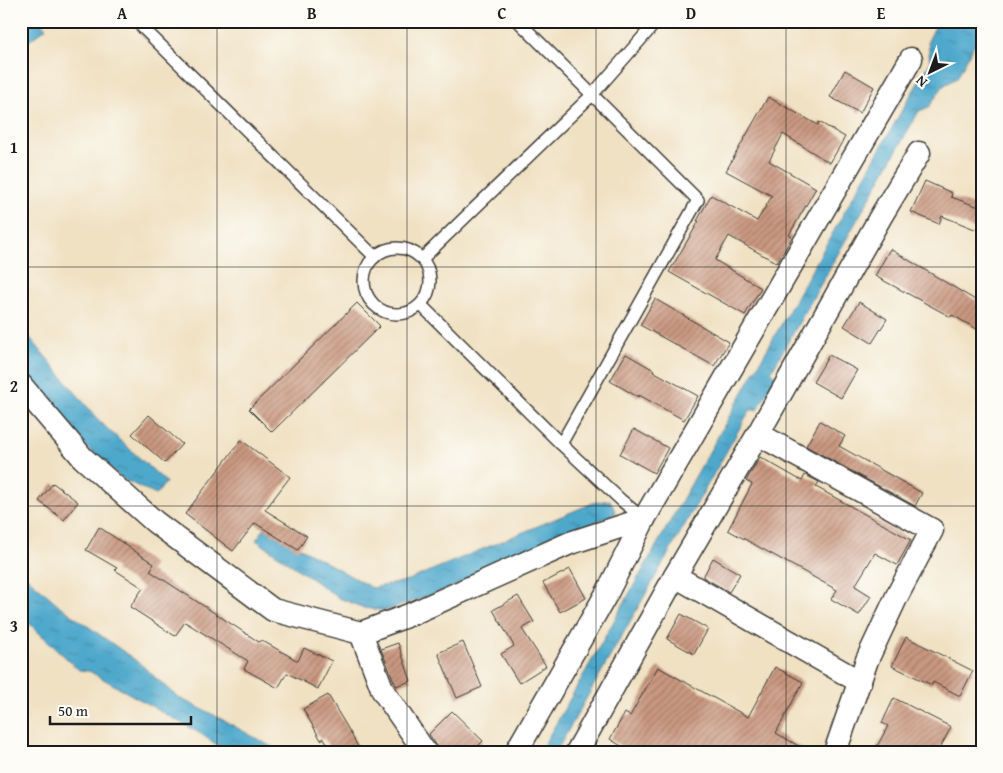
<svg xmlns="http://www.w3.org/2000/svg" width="1003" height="773" font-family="'Gentium Book Plus',serif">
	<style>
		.water { fill: url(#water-ripples); stroke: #356274 }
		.building { fill: url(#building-hatch) }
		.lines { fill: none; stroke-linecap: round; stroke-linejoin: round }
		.lane-casing { stroke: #3c3a35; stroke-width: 14 }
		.street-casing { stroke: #3c3a35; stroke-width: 25 }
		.lane { stroke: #fff; stroke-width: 11 }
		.street { stroke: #fff; stroke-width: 22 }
		.grid { fill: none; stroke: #1c1c1c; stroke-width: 1; stroke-opacity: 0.55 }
		.neatline { fill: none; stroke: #1c1c1c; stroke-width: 2 }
		.grid-label { font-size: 16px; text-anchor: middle; font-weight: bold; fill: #1c1c1c }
	</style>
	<defs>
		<pattern id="water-ripples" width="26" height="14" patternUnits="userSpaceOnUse" patternTransform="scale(1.25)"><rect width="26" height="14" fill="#4ea8cc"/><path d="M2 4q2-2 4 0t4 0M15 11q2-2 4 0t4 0" fill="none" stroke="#4088a5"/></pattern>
		<pattern id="building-hatch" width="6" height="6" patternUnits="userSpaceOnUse" patternTransform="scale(1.25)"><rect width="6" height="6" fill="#ca9880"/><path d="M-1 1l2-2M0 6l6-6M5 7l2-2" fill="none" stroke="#a37b68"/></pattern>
	</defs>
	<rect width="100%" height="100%" fill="#fdfcf7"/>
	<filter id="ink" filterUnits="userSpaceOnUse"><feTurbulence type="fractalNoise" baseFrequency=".02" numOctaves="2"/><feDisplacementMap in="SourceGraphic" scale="10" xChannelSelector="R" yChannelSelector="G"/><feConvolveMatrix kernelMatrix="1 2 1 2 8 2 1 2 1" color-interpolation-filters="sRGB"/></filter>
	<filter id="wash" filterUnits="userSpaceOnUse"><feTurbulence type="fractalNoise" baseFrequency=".0096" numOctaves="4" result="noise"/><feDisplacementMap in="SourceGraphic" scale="20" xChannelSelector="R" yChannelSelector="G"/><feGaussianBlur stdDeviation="1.12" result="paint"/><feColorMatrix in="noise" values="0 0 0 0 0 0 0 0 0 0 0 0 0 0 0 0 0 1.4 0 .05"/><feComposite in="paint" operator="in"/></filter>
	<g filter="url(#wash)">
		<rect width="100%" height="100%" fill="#f0e1c3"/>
		<g class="water">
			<path d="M21,21H40L46,28L21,47Z"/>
			<path d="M938,21H982V29L957,78L943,86L929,107L919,111L771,372L777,377L757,410H750L556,752H540L906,103L930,63L928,41Z"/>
			<path d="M21,327L100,422L166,482L156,495L123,479L83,444L21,368Z"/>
			<path d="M610,500L616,513L451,588L385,611L364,608L339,598L256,540L265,528L372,588L406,581L593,503Z"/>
			<path d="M21,572L61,607L138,662L179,698L214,715L281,752H227L201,734L89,671L79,670L21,616Z"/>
		</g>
		<g id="blocks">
			<g class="building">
				<path d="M845,70L874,87L860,113L830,97Z"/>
				<path d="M768,97L818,125L819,122L845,137L830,163L783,134L769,161L816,188L789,235L792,237L777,263L729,236L715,260L761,288L745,315L669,272L699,221H697L711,195L757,221L772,196L726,171Z"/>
				<path d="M925,181L952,193L951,197L982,208V218L977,230L942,216L939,224L911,212Z"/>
				<path d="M890,249L982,304V332L952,315L951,317L875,276Z"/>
				<path d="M655,299L729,342L714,366L640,325Z"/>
				<path d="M859,302L887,319L872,343L844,326Z"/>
				<path d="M357,303L380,326L272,432L249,409Z"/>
				<path d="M626,354L654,370L653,371L698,396L684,420L639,395L638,397L610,381Z"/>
				<path d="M829,355L857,370L841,398L813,382Z"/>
				<path d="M149,415L182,444L165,463L132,434Z"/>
				<path d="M820,421L845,436L839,446L922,493L915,506L806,446Z"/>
				<path d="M634,429L668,448L654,473L620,454Z"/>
				<path d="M241,440L290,477L265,510L307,536L298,550L255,523L233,551L185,514Z"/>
				<path d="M760,457L802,481L805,475L819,482L816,487L911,540L897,565L875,553L855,586L871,596L859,615L831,599L837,590L728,530L752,484L746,481Z"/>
				<path d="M53,483L78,502L64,520L39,501Z"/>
				<path d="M99,527L154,564L150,571L259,642L261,640L298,661L304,648L332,661L318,689L287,673L278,688L244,669L248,661L185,622L175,636L130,607L143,588L115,570L117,568L86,550Z"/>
				<path d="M713,558L740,574L729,592L703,577Z"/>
				<path d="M570,569L586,598L560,612L543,583Z"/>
				<path d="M518,596L534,622L522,629L546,666L519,683L501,654L514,646L493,610Z"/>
				<path d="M681,614L708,629L694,654L667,639Z"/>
				<path d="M906,637L973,671L960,696L933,682L932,685L892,666Z"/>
				<path d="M463,642L482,687L457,698L438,653Z"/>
				<path d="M398,643L411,681L396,686L381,649Z"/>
				<path d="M658,667L748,717L775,667L803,682L776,733L809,752H631L610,739L625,713L630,716Z"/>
				<path d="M328,695L350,732L361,752H332L324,738L321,740L303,709Z"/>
				<path d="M894,698L951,727L938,752H874L888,726L882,723Z"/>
				<path d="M452,711L483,741L472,752H441L429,734Z"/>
			</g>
		</g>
	</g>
	<g filter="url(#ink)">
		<use href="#blocks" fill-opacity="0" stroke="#3c3a35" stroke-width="1"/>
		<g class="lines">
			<defs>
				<g id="lane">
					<path d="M136,21L375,257"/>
					<path d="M518,21L698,200L561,444"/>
					<circle cx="397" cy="281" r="33"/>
					<path d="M422,259L592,95L657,21"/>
					<path d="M421,305L561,444L622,501L644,519"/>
				</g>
				<g id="street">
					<path d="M21,385L83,458L155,522L273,610L361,633"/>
					<path d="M758,434L932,530L897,596L867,660L835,752"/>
					<path d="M675,576L860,682"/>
					<path d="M425,752L383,691L361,633L409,615L570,543L644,519"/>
					<path d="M516,752L607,593L644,519L911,59"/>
					<path d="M577,752L675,576L758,434L881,216L919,153"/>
				</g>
			</defs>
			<use href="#lane" class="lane-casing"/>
			<use href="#street" class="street-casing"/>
			<use href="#lane" class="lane"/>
			<use href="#street" class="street"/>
		</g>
	</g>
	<path class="grid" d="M217,21V752M407,21V752M596,21V752M786,21V752M21,267H982M21,506H982"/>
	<rect width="1003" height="773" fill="none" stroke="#fdfcf7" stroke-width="55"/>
	<g transform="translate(930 72) rotate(222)" stroke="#fdfcf7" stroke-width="4" paint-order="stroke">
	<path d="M0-4L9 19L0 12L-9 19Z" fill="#1c1c1c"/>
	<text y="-8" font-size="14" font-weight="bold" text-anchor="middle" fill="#1c1c1c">N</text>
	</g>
	<path d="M50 716v8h141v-8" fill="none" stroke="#1c1c1c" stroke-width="2.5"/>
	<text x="58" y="716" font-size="15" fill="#1c1c1c" stroke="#fdfcf7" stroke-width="4" paint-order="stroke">50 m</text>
	<rect x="28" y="28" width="948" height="718" class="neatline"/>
	<g class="grid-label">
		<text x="122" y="19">A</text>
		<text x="312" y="19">B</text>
		<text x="502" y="19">C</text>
		<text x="691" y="19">D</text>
		<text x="881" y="19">E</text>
		<text x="14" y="153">1</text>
		<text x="14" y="392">2</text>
		<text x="14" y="632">3</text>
	</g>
</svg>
